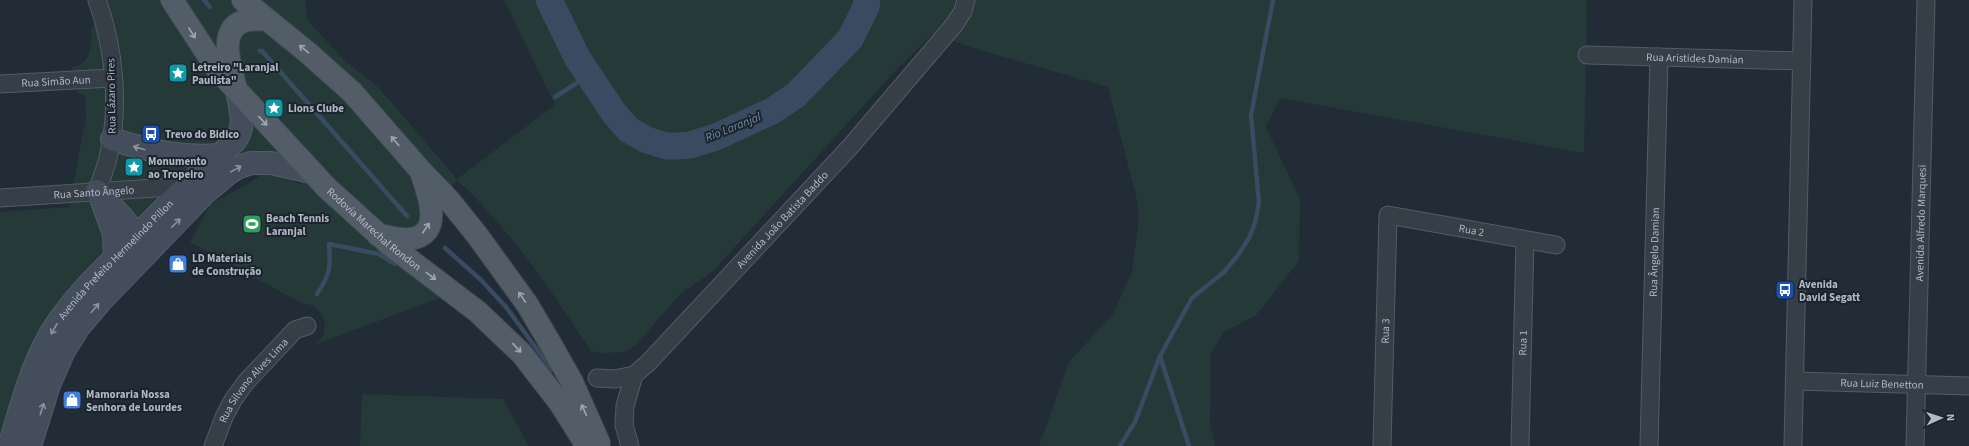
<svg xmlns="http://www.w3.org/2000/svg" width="1969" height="446" font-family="'Source Sans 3',sans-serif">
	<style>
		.green { fill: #253939 }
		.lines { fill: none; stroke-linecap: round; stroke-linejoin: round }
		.stream { stroke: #384b60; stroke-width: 4.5 }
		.river { stroke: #384b60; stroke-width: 27 }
		.street-casing { stroke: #535c66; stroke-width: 19 }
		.secondary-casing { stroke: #535c66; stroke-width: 24 }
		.primary-casing { stroke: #3f4751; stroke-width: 24 }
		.street { stroke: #363e48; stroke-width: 17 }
		.secondary { stroke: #444d5b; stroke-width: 22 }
		.primary { stroke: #535d68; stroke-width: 22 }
		.oneway { stroke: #9da7b2 }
		.oneway2 { stroke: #8a939f }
		.labels { text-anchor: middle; stroke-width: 4; stroke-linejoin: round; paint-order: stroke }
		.street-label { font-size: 11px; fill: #b0b9c4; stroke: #1b232c }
		.poi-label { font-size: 11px; font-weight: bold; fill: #b0b9c4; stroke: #1b232c; text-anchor: start }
		.water-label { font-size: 12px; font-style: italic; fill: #728ba6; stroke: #1b232c }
	</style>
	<rect width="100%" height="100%" fill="#222c37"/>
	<g class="green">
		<path d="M105,0H305L308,21L346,62L378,87L457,179L555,105L504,0H1587L1584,153L1280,98L1266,127L1300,199L1299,261L1256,315L1224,332L1211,353L1210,423L1215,446H1039L1069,362L1113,314L1132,272L1139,220L1138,204L1108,87L983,51L932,34L897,69L712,272L680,294L636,345L625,352L600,353L591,351C551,290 510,229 457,180L389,257L442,297L314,345C317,342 321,339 323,336C329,320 319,303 303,304L190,242L210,205L259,177L257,170L285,176L301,185L295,161L249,112L74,288L71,286L55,306L28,351L0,434V212L69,207L86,117L85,95L78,93L72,67C92,64 92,43 91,27L111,21Z"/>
		<path d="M249,115L293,164L210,173L248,140L252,129Z"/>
		<path d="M362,394L503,399L529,446H360Z"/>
	</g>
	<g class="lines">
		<g class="stream">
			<path d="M204,0L210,7"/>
			<path d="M260,51H262L407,216"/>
			<path d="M555,97L589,75"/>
			<path d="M445,248L481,280L506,307L552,370"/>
			<path d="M317,294C330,275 331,267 329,244L379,254L395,264"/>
			<path d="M1160,356L1189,446"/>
			<path d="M1120,446L1135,422L1160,356L1192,298L1224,272L1238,255L1249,238L1255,223L1259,203L1251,115L1273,0"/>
		</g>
		<path class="river" d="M549,0L578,59L614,113L629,130L647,140L666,146H676L690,145L716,137L772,111L796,95L850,39L866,7L867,0"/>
		<defs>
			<g id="street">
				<path id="s1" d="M1587,55L1802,61"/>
				<path id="s2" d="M0,84L112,78"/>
				<path d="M97,191C101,179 107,166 109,153C120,104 114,47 97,0"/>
				<path id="s3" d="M0,198L187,186"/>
				<path d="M597,378L615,379L634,375"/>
				<path id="s4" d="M1795,381L1969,386"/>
				<path id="s5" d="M213,446L224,417L233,400L246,382L295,330L307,326"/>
				<path id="s6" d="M630,446L624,425L625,406L634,375L648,363L850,147L954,25L963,11L966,0"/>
				<path id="s7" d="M1382,446L1388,215L1556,245"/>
				<path id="s8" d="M1520,446L1525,240"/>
				<path id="s9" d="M1649,446L1659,57"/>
				<path d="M1793,446L1803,0"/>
				<path id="s10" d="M1915,446L1926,0"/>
			</g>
			<g id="secondary">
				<path d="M112,139C148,151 181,158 219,155"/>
				<path d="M97,191L123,218L146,248"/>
				<path d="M102,201L114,234L115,257"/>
				<path id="s11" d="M9,446C22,405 32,361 56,325C77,293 106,267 133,240C166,206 200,172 235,141C247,126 240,108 237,92"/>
				<path d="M30,446L49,385L64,351L79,327L101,301L205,193L229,173L239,167L251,163H271L311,172"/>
			</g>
			<g id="primary">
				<path id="s12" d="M172,0L217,69L327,188L390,245L478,312L522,354L560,403L587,446"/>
				<path d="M243,0L307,52L352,92L421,171L448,199L477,235L527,304L550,343L572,382L599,443"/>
				<path d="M236,89C232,70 216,30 244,21C251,19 259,20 266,19"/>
				<path d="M378,235C388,236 399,240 409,239C444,236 429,195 422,175"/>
			</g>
		</defs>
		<use href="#street" class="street-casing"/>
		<use href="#secondary" class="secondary-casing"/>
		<use href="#primary" class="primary-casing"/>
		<use href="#street" class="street"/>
		<use href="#secondary" class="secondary"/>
		<use href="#primary" class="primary"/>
	</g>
	<defs><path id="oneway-shaft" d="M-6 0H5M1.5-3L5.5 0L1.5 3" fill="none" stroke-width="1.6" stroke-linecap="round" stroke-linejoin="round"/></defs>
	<g class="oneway">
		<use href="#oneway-shaft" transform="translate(192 33) rotate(58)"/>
		<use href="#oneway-shaft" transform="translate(304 49) rotate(-141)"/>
		<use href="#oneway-shaft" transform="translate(263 121) rotate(47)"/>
		<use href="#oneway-shaft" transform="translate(395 141) rotate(-130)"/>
		<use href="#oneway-shaft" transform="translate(426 228) rotate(-56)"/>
		<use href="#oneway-shaft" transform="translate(431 276) rotate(37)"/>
		<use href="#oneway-shaft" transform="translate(522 297) rotate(-124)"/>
		<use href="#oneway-shaft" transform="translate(517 348) rotate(47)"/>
		<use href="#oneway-shaft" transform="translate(584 410) rotate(-114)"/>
	</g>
	<g class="oneway2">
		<use href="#oneway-shaft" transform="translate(139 148) rotate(-164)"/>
		<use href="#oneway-shaft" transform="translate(236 169) rotate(-29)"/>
		<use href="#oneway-shaft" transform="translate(176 223) rotate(-45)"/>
		<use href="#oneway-shaft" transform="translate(95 308) rotate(-50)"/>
		<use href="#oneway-shaft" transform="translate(54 329) rotate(120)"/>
		<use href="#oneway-shaft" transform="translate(42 409) rotate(-72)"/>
	</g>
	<defs>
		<symbol id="sight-square" viewBox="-11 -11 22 22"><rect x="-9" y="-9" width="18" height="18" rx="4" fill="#0f9aa8" stroke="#1b232c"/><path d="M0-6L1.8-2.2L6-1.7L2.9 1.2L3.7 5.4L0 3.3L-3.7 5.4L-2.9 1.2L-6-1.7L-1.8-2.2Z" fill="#fff"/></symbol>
		<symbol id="bus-square" viewBox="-11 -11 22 22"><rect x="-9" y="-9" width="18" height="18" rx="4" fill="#1a4fb4" stroke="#1b232c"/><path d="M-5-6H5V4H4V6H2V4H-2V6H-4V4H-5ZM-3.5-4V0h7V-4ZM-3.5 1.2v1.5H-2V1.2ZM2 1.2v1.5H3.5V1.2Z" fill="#fff"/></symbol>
		<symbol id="stadium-square" viewBox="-11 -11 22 22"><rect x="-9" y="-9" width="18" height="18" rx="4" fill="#2e9e5b" stroke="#1b232c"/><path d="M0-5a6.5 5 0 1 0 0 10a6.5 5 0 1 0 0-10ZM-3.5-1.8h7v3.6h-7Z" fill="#fff"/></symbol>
		<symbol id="shop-square" viewBox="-11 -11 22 22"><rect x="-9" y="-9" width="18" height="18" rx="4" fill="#3f7fe0" stroke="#1b232c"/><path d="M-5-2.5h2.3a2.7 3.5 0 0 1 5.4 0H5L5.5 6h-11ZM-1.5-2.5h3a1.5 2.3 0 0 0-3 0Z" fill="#fff"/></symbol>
	</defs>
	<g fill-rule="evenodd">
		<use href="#sight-square" x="167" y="62" width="22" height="22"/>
		<use href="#sight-square" x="263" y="97" width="22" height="22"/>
		<use href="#bus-square" x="140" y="123" width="22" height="22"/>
		<use href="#sight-square" x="123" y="156" width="22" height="22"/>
		<use href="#stadium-square" x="241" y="213" width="22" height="22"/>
		<use href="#shop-square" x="167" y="253" width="22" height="22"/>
		<use href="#bus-square" x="1774" y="279" width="22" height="22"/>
		<use href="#shop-square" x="61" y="389" width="22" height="22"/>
	</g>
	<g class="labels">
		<g class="street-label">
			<text dy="4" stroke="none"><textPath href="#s1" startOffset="108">Rua Aristides Damian</textPath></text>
			<text dy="4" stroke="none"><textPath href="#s2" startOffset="56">Rua Simão Aun</textPath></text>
			<text transform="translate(111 96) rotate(-91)" y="4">Rua Lázaro Pires</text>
			<text dy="4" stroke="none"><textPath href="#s3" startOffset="94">Rua Santo Ângelo</textPath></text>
			<text dy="4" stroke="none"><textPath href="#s6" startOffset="288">Avenida João Batista Baddo</textPath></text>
			<text dy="4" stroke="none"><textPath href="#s10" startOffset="223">Avenida Alfredo Marquesi</textPath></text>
			<text dy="4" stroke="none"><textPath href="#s12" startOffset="307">Rodovia Marechal Rondon</textPath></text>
			<text dy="4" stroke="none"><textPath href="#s7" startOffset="316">Rua 2</textPath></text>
			<text dy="4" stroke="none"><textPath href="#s9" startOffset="194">Rua Ângelo Damian</textPath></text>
			<text dy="4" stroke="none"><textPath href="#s11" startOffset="219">Avenida Prefeito Hermelindo Pillon</textPath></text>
			<text dy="4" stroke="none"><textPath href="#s7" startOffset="115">Rua 3</textPath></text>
			<text dy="4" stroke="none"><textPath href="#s8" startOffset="103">Rua 1</textPath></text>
			<text dy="4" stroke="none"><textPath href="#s5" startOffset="78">Rua Silvano Alves Lima</textPath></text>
			<text dy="4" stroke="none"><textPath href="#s4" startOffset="87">Rua Luiz Benetton</textPath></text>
		</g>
		<g class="poi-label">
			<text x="192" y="71">Letreiro "Laranjal<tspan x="192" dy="13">Paulista"</tspan></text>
			<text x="288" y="112">Lions Clube</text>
			<text x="165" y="138">Trevo do Bidico</text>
			<text x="148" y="165">Monumento<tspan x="148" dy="13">ao Tropeiro</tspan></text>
			<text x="266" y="222">Beach Tennis<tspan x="266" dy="13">Laranjal</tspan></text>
			<text x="192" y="262">LD Materiais<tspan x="192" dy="13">de Construção</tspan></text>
			<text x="1799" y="288">Avenida<tspan x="1799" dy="13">David Segatt</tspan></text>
			<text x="86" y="398">Mamoraria Nossa<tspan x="86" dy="13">Senhora de Lourdes</tspan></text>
		</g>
		<g class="water-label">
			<text transform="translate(733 127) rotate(-22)" y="4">Rio Laranjal</text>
		</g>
	</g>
	<g transform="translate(1941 418) rotate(87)" stroke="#1b232c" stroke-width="3" paint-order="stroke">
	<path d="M0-3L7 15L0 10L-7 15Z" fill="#b0b9c4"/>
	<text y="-6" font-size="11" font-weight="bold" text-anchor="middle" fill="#b0b9c4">N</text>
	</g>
</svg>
